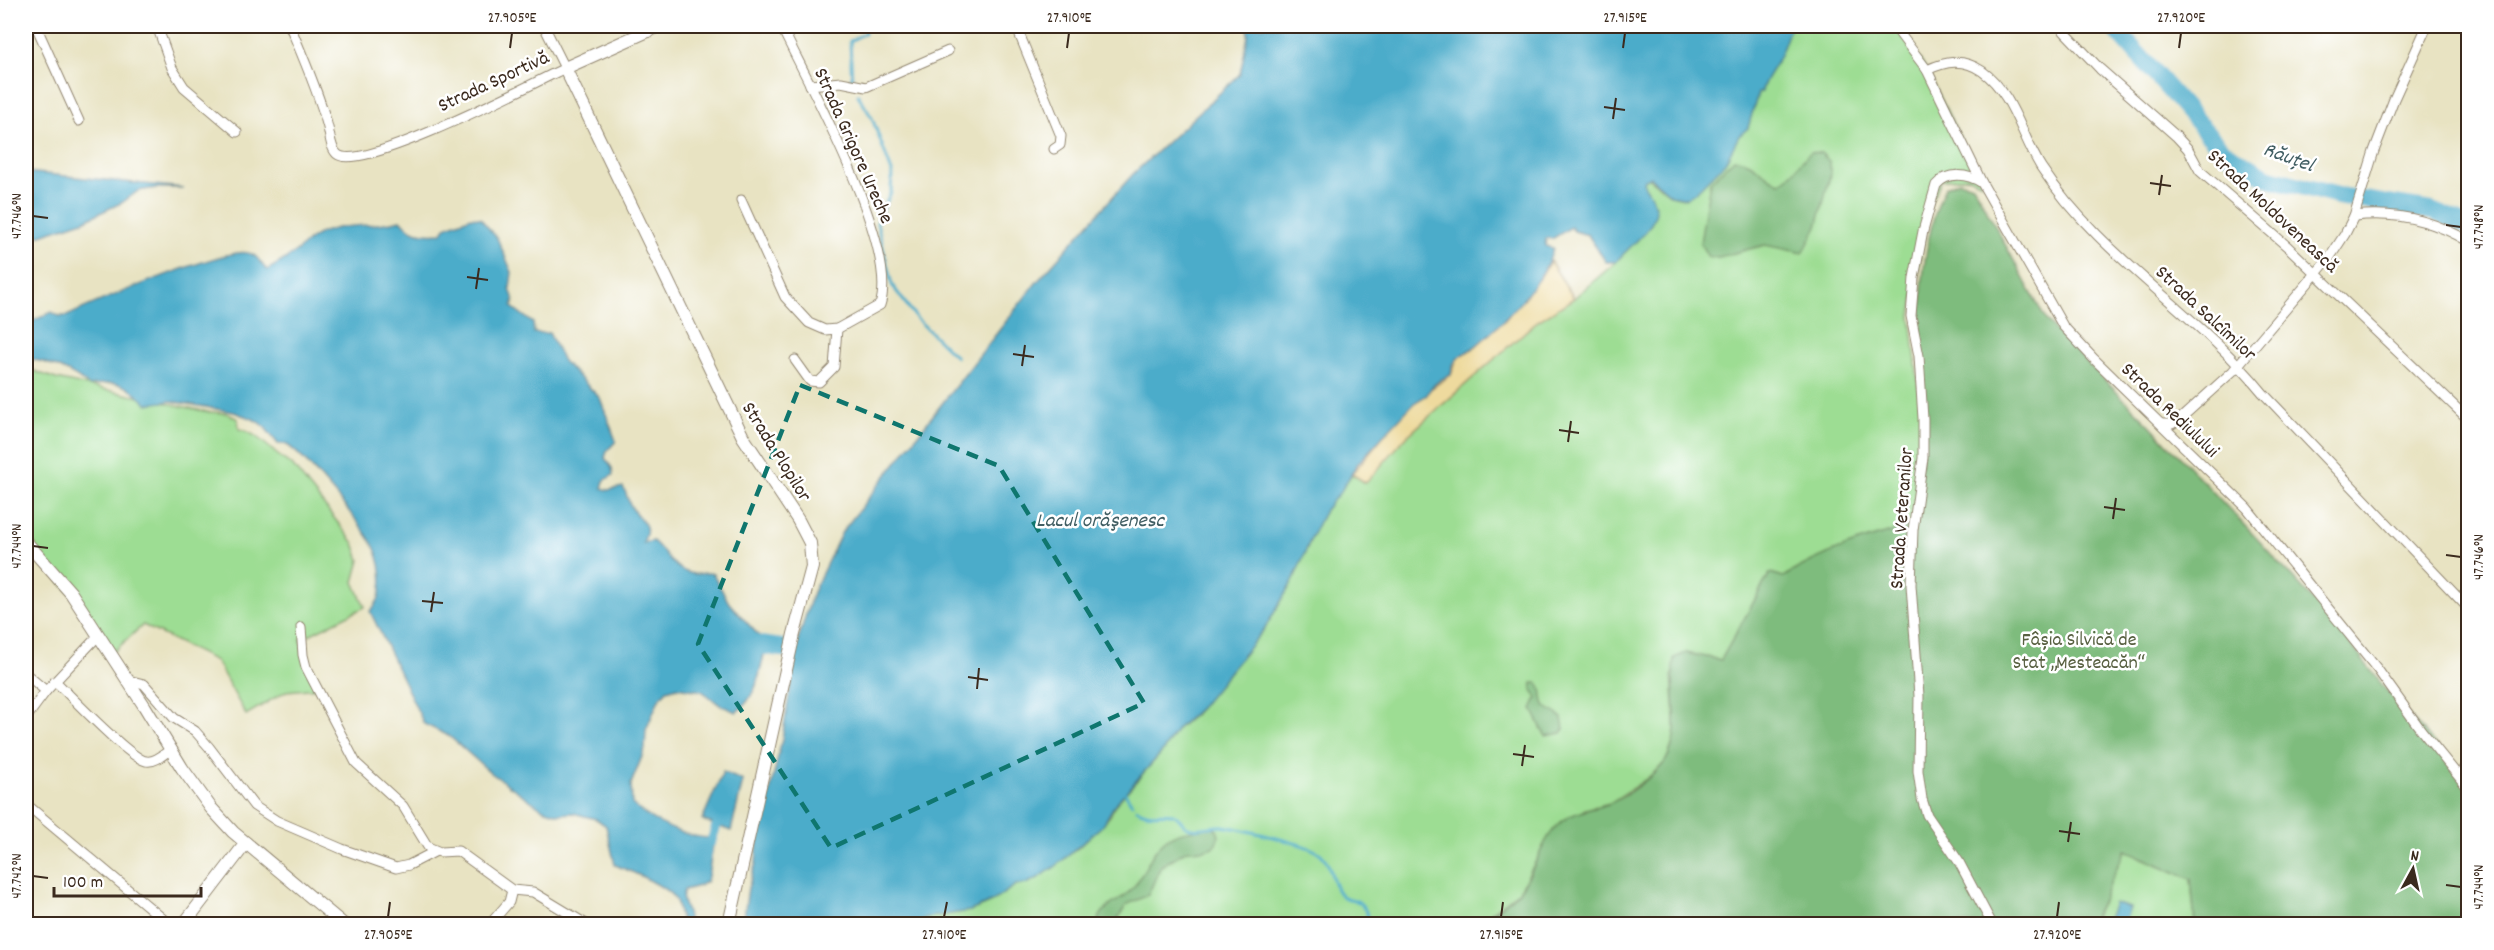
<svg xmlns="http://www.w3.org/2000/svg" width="2494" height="950" font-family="Dekko,sans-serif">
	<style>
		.green { fill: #9ddd93; stroke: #6c8458; stroke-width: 1.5 }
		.forest { fill: #7ebc7d; stroke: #5c734e; stroke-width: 1.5 }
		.sand { fill: #eeda9e; stroke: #94825e; stroke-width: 1.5 }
		.water { fill: #4bacca; stroke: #436b74; stroke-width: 1.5 }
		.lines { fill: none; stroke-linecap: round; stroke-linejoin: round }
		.stream { stroke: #4bacca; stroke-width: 3 }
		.canal { stroke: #4bacca; stroke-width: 10 }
		.river { stroke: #4bacca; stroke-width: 18 }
		.minor-casing { stroke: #928670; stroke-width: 11 }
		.tertiary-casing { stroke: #928670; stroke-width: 14 }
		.minor { stroke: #fff; stroke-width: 9 }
		.tertiary { stroke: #fff; stroke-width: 12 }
		.marked { fill: none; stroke: #0f766e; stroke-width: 4.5; stroke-dasharray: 12 8; stroke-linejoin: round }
		.ticks { fill: none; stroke: #3b2a1e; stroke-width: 2 }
		.labels { text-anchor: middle; stroke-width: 5; stroke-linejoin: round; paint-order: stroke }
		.street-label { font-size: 20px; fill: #3b2a1e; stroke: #fff }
		.park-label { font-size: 20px; fill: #586041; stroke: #fff }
		.water-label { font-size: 21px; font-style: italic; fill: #415e63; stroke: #fff }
		.neatline { fill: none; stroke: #3b2a1e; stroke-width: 2 }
		.ticks-label { font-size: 15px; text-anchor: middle; fill: #3b2a1e }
	</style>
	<rect width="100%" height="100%" fill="#fff"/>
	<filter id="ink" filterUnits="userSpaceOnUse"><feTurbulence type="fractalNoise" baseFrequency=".0167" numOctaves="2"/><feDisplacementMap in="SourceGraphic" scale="12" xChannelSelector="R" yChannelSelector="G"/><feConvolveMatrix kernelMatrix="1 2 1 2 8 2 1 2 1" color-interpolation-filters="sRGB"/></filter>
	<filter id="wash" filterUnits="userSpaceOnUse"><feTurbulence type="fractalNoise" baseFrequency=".008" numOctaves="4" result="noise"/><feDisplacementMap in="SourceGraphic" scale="24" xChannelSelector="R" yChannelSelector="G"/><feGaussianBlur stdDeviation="1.35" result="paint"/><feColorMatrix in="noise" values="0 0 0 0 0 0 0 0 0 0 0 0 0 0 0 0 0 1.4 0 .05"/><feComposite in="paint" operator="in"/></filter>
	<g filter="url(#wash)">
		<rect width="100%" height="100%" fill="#e8e3c2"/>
		<g class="green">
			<path d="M1786,26H1896L1927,70L1982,183L1968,177L1941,180L1928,211L1911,316L1923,429L1914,527C1864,539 1826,551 1783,577L1770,573L1721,660L1686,653L1672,674L1676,734L1666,762L1645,780L1610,803L1585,809L1551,834L1519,891L1488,915L1482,924H918L924,918L970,911L991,902L1016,885L1026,884L1038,878L1078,848L1110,816L1115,805L1163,751L1177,729L1195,714L1265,628L1293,581L1312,536L1325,510L1352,474L1365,483L1405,438L1536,322L1574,298L1616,262L1651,224L1643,182L1646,176L1671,195L1683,198Z"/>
			<path d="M26,368L56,379L208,412L226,413L238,419L239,429C260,433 273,455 292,465L354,543L360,560L354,582L365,607L301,639L306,667L318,688L286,691L246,715L216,661L143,625L111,654L71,593L26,545Z"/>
			<path d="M2124,850L2191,879L2195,924H2092Z"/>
		</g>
		<g class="forest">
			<path d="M1811,152L1821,153L1829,161L1831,172L1817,227L1803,253L1765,245L1719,257H1708L1700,243L1710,182L1734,159C1753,158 1763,177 1780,183C1794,175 1799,162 1811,152Z"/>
			<path d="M1959,181L1973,185L2046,320L2059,335L2151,426L2261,543L2333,622L2391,696L2468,780V924H2195L2191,879L2125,850L2091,924H1482C1492,910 1507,904 1519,891C1537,870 1541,835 1565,819C1579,810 1593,809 1608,804C1622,799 1659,773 1666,760C1684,729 1669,692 1674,658L1686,653L1721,660L1770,573L1783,577C1826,551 1864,539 1914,526C1917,494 1923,459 1923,426C1922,347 1912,262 1945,187Z"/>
			<path d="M1533,683H1538C1543,690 1541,695 1543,702C1544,709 1557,712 1562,718L1564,729L1562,733L1546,736L1544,733L1532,709L1537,698L1532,691Z"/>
			<path d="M1212,827L1217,830L1219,836L1214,847L1204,850H1187L1161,866L1148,895L1126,905L1115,924H1098C1099,906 1121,902 1132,889C1146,873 1149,852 1167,839C1180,830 1197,830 1212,827Z"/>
		</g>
		<path class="sand" d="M1550,261L1574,298L1536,322L1434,412L1405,438L1366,483L1352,474L1410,403L1451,375L1457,359L1475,347L1506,319L1515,306L1525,298L1527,292L1541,276Z"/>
		<g class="water">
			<path d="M1248,26H1791C1786,38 1783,50 1777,61C1772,72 1763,80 1762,92L1758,93L1748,128L1739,136L1725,163L1696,192L1687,198L1671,195L1650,177L1644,179L1643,182C1647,190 1655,200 1656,209C1657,227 1627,248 1616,262H1606L1588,235L1574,231L1571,227L1552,239L1546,238L1545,246L1553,248C1545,281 1503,323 1477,345C1471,350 1464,353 1458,358C1453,363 1451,368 1451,375C1443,377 1430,386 1427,395L1414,403L1358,463L1341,491L1325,510L1312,536L1293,581L1265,628L1201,707L1177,729L1163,751L1115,804L1103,825L1055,867L1038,878L1026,884L1016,885L991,902L970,911L924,918L918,924H743L748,888L756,863L758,833L767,805L782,739L798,640L813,592L842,532L1036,283L1133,174L1240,74L1248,36Z"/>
			<path d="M26,172L184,188H156L138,191L123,202L83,221L26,240Z"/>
			<path d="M471,217L480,218L497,238L512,272L510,289L514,300L512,307L533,323L534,333H549L563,361L600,398L616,441L607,451L605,458L612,468L613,475L604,481L602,488L608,490L623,487L624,489C627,495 629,503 632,508C642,525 652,522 643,543L653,541C667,553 673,571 694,574C701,575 706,571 713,574L729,603L762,639L761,642L764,645L761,651L764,654C760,675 755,700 736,712L720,705L702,691L677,687L667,690L659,699L646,730L645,749L631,784L632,804C651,822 688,839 714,838C712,851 710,867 707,881L699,886L684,890C679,902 688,908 688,919L684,922C677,916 679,908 676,901C669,886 630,871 615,865L606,826L596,819L573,813L559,814L543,809L491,773L449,736L424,724L370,611C386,597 383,569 376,551C369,532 304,455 287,445C285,444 280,444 278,444L263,425L253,419L234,412L171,401L147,404C124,382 120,381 89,386C71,371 48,362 26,358V324L52,312L59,316H67C94,303 226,247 248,253C259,255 259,263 267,270C274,266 292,256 298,250C306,243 311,237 321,233C346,222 374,228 400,220C406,223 406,227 412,230C422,234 432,234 442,233L445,227Z"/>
			<path d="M723,772L743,781L731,831L702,820Z"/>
			<path d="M2114,903L2130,908L2124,924H2106Z"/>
		</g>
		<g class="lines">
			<g class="stream">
				<path d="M852,83L850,41L865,33L864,26"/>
				<path d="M858,95L872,118L892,172L891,192L877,223L892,285L917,319L956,357"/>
				<path d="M1125,793L1132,804"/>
				<path d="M1137,809C1148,817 1161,812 1173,814C1179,817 1182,823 1186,826C1196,832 1212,825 1223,826C1240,829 1310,844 1321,854C1334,868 1330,882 1340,894C1345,900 1350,898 1357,901C1365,906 1368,916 1371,924"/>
			</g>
			<path class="canal" d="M711,842L716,827"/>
			<g class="river">
				<path d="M2113,26L2222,150L2266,177L2338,196L2432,211L2468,226"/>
				<path d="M739,642L796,650L807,647"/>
			</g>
		</g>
	</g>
	<g filter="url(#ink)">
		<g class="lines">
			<defs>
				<g id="minor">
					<path d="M36,26L79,121"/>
					<path d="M157,26L172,68L184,87L237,132"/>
					<path d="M290,26C303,57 318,91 327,124C330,133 330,148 337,154C359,174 534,83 565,68L544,26"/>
					<path d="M1016,26L1061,136L1060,145L1054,149"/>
					<path d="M1894,26L1927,70L1982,183L2063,326L2094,359L2247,508L2378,670L2421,730L2468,788"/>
					<path d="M2059,26L2100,69L2176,136L2188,149L2200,171L2288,247L2468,419"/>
					<path d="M1927,70C1946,61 1963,58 1982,71C2013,93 2021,135 2041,167C2099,256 2196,311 2263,393L2468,608"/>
					<path d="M810,85L841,82L866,87L948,51"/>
					<path d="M1982,183C1968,174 1948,171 1936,185L1923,231L1914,278L1911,316L1919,356L1923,419V458L1913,530L1911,585L1919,696L1918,771L1922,799L1927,815L1959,862L1992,924"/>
					<path d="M741,200L785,297L809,323L825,330L837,329L880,305C900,246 808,83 781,26"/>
					<path d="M2354,216C2395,211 2433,220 2468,241"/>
					<path d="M795,360L810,381L819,382L834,367L837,329"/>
					<path d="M2162,424H2172L2180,419L2233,371L2330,257L2345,234L2354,216L2374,151L2394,99L2427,26"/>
					<path d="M301,627L303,655L306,667L356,763L403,806L428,847L440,852L458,851L512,890L533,892L586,924"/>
					<path d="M26,674L46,691"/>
					<path d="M128,680L144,684L174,718L195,731L209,747L254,806L277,821L342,849L396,868L409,865L436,851"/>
					<path d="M55,681C71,696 129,758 146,761C155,763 164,754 171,749"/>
					<path d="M26,718L46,691L98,636"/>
					<path d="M2460,777L2468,763"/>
					<path d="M26,804L169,924"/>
					<path d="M490,924L509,902L512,890"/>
				</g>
				<g id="tertiary">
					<path d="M659,26L565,68L743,437L798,520L810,543L812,567L794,634L729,924"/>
					<path d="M26,542L71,593L145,707L182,768L211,808L233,832L343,924"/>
					<path d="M184,924L246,843"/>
				</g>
			</defs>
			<use href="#minor" class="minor-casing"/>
			<use href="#tertiary" class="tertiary-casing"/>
			<use href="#minor" class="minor"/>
			<use href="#tertiary" class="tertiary"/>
		</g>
	</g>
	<path class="marked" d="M800,385L999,466L1144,703L831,848L698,644Z"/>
	<path class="ticks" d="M510,48L512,33M1067,48L1069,33M1623,48L1625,33M2179,48L2181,33M1604,107L1625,110M1613,119L1616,98M2150,183L2171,186M2159,195L2162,175M33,216L48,218M2446,225L2461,227M467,277L488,280M476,289L479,268M1013,354L1034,357M1022,366L1025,345M1559,430L1579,433M1568,442L1571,421M2104,507L2125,510M2113,519L2116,498M33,546L48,548M2446,555L2461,557M422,601L443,603M431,612L434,592M968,677L988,680M977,689L979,668M1513,754L1534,757M1522,766L1525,745M2059,831L2080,834M2068,842L2071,822M33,876L48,878M2446,885L2461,887M388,917L390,902M944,917L947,902M1501,917L1503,902M2057,917L2059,902"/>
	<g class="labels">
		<g class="street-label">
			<text transform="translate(493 80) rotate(-25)" y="7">Strada Sportivă</text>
			<text transform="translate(855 145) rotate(66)" y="7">Strada Grigore Ureche</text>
			<text transform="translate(2274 210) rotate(43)" y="7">Strada Moldovenească</text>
			<text transform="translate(2207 312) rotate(43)" y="7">Strada Salcîmilor</text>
			<text transform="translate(2171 409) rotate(44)" y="7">Strada Rediulului</text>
			<text transform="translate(778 451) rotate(58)" y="7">Strada Plopilor</text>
			<text transform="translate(1900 518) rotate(-86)" y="7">Strada Veteranilor</text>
		</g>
		<g class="park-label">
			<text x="2079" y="645">Fâșia Silvică de<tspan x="2079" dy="23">Stat „Mesteacăn“</tspan></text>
		</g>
		<g class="water-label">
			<text transform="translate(2289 156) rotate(20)" y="7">Răuțel</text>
			<text x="1100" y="526">Lacul orăşenesc</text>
		</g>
	</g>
	<rect width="2494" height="950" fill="none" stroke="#fff" stroke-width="66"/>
	<g transform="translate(2413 869) rotate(8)" stroke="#ffffff" stroke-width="4.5" paint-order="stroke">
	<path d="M0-4.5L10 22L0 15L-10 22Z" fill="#3b2a1e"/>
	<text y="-9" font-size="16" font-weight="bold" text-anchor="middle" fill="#3b2a1e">N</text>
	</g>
	<path d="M54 887v9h147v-9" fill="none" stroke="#3b2a1e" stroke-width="3"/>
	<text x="63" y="887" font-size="18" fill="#3b2a1e" stroke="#ffffff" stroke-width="4.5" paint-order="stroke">100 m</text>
	<rect x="33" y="33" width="2428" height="884" class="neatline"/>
	<g class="ticks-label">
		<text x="512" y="22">27.905°E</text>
		<text x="1069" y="22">27.910°E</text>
		<text x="1625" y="22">27.915°E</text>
		<text x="2181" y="22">27.920°E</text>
		<text transform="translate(16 216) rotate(-90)" y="5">47.746°N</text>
		<text transform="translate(2478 227) rotate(-90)" y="5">47.748°N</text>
		<text transform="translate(16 546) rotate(-90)" y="5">47.744°N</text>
		<text transform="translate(2478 557) rotate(-90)" y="5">47.746°N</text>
		<text transform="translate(16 876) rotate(-90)" y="5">47.742°N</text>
		<text transform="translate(2478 887) rotate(-90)" y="5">47.744°N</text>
		<text x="388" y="939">27.905°E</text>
		<text x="944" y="939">27.910°E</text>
		<text x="1501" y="939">27.915°E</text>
		<text x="2057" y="939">27.920°E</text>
	</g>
</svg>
